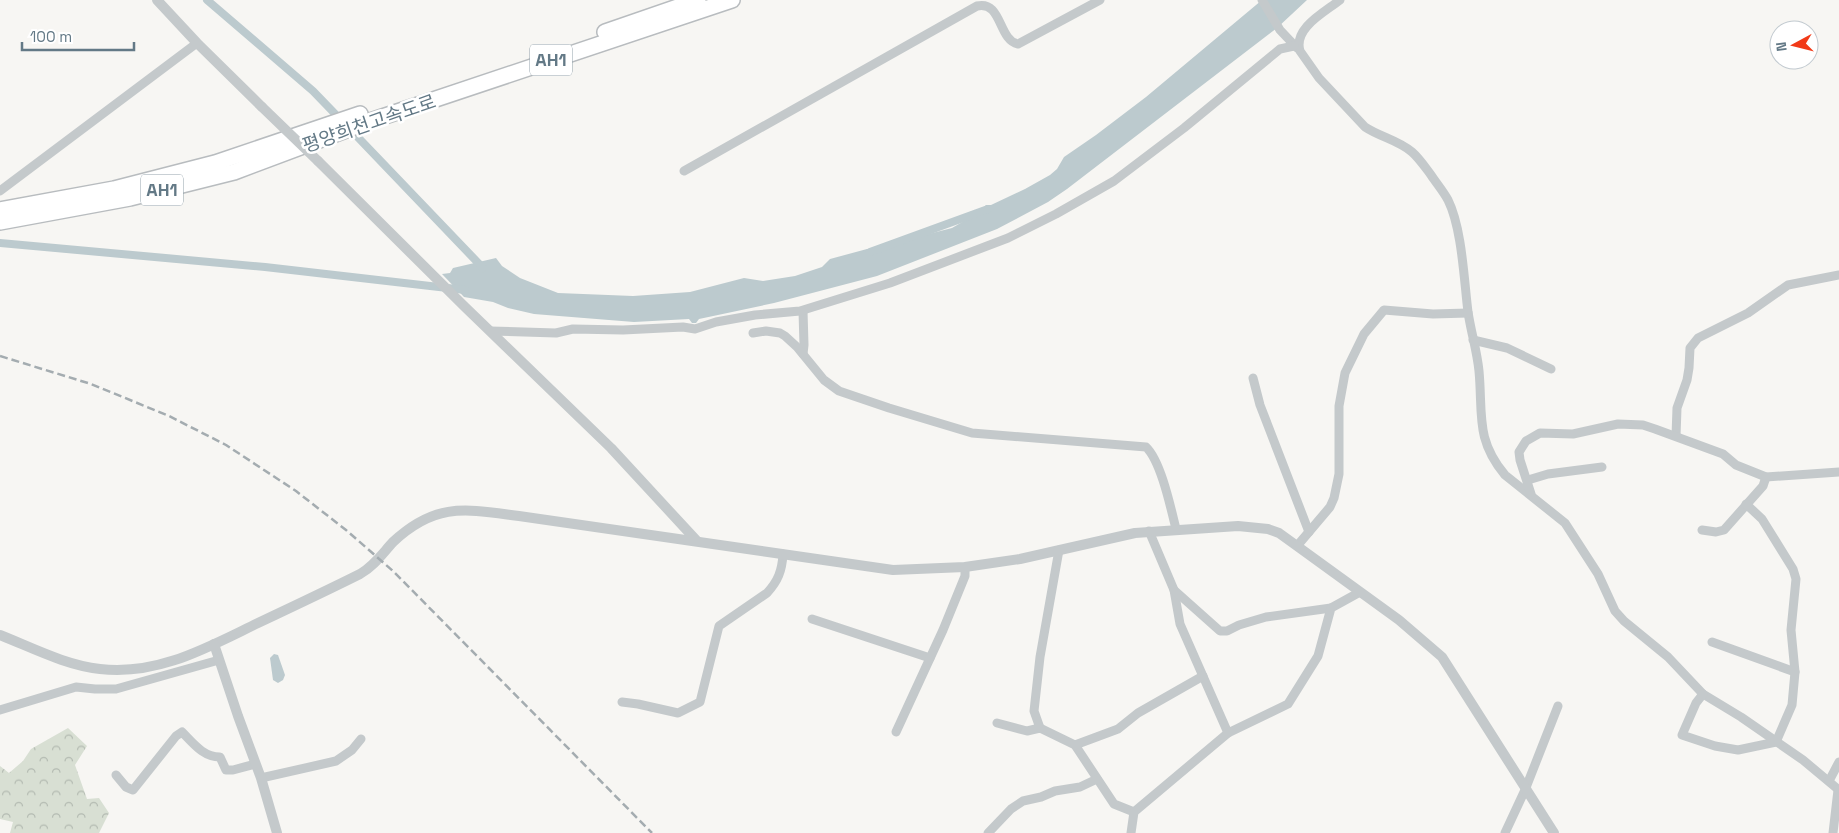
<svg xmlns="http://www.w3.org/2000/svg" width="1839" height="833" font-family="'Space Grotesk','Noto Sans KR',sans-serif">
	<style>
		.forest { fill: url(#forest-crowns) }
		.water { fill: #bccace }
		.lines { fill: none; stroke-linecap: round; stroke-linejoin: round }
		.canal { stroke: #bccace; stroke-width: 8 }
		.motorway-casing { stroke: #b8bcbf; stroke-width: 18 }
		.minor { stroke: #c4c9cb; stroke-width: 9 }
		.tertiary { stroke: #c4c9cb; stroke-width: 10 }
		.motorway { stroke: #fff; stroke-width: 15 }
		.rail { stroke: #a4acb0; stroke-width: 2.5; stroke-dasharray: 8 4; stroke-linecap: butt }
		.tertiary-bridge { stroke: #c4c9cb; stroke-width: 10 }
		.labels { text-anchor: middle; stroke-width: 5; stroke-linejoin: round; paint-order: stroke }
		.shield { fill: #fff; stroke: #92a1aa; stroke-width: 1 }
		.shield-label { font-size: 18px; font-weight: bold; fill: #637986 }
		.street-label { font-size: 19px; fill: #637986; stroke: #fff }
	</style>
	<defs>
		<pattern id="forest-crowns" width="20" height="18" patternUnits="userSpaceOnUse" patternTransform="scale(1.25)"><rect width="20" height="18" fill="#d8dfd3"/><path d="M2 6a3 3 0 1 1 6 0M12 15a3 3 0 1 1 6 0" fill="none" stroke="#b3bab1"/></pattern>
	</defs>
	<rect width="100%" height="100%" fill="#f7f6f3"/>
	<path class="forest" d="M68,728L87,746L75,765L87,799L99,798L109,813L99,833H10L13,822L0,819V766L9,773L23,761L31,749Z"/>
	<g class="water">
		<path d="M1262,0H1307L1277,28L1067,189L1048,202L997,229L877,276L774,303L699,319L696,323H692L689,319L634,322L534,314L508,308L493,302L464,297L442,274L450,273L453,268L496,258L502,266L520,278L558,293L633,296L690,292L744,278L763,281L795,276L822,267L830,259L867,249L884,248L895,246L913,238L952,228L978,213L986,205H991L1025,189L1050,175L1057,169L1064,157L1096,135L1146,97Z"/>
		<path d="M274,654L278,655L285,675L283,680L278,683L273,680L270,658Z"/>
	</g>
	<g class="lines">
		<g class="canal">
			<path d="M207,0L313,91L341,120"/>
			<path d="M349,128L483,268"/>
			<path d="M0,243L265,267L465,290"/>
			<path d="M870,252L988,209"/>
		</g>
		<defs>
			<g id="motorway">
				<path d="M605,32L698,0"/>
				<path d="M0,210L114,189L215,163L360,114"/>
				<path d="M0,222L130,198L234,172L370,121L732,0"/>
			</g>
		</defs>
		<use href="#motorway" class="motorway-casing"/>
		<g class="minor">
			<path d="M1262,0L1280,30L1297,48"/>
			<path d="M1340,0C1325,12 1293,28 1300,51L1319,78L1365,127C1380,137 1398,140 1412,152C1419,158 1425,167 1431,175C1437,184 1443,191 1448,200C1462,228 1464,280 1468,312C1471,332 1477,351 1479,371C1483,414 1475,439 1505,475L1565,523L1598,574L1615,611L1624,621L1668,657L1703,694L1741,717L1803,760L1839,790"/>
			<path d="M684,171L977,6C1002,0 998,40 1018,44L1100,0"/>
			<path d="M0,191L197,43"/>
			<path d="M803,311L804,345L803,354"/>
			<path d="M490,331L556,333L573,329L623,330L683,327L695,329L716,322L755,315L800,311L890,283L1008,238L1056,214L1114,181L1184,128L1280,49L1294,46"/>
			<path d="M753,333L766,331L780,333L785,336L797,347L824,380L839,391L889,408L972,433L1146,447C1161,461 1171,509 1176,529"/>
			<path d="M1473,340L1507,348L1551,369"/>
			<path d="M1253,378L1260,405L1309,532"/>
			<path d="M1676,436L1677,408L1687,380L1689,368L1690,348L1698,338L1748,313L1788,285L1839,275"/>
			<path d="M1528,480L1548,474L1602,467"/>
			<path d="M1531,494L1520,460L1519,452L1526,441L1540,433L1573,434L1618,424L1643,425L1655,429L1723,454L1736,465L1766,477L1839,472"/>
			<path d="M1702,530L1716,532L1724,530L1763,486L1766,477"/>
			<path d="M1149,531L1174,590L1180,624L1228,733"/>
			<path d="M1297,546L1330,507L1334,498L1339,474V406L1345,373L1364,334L1384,310L1433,314L1468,313"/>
			<path d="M1174,590L1220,631H1227L1239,625L1266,617L1331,608"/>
			<path d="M812,619L930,658"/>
			<path d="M1712,642L1795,672"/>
			<path d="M1703,694L1696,703L1682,735L1715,746L1738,750L1776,742L1792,705L1795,672L1791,630L1796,579L1793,569L1762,519L1746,504"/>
			<path d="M622,702L638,704L678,713L700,702L719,626L767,593C778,581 782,571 783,554"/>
			<path d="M0,710L76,687L95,689H116L219,660"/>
			<path d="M997,723L1027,731L1040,728L1075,745L1114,804L1134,812"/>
			<path d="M1040,728L1034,711L1040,657L1059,550"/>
			<path d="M896,732L943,630L965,576V567"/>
			<path d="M1075,745L1118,729L1138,713L1203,676"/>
			<path d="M116,775L126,787L133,790L176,736L182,732C193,743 203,757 220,757L226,770H233L255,764"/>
			<path d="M261,778L336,761L352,750L361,739"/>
			<path d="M1829,781L1839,762"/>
			<path d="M988,833L1011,809L1023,801L1041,797L1055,791L1080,787L1097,779"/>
			<path d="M1131,833L1134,812L1228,733L1288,704L1318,656L1331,608L1360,592"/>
			<path d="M1505,833L1525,790L1558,706"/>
			<path d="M1833,833L1838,790"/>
		</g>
		<g class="tertiary">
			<path d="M157,0L197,43L262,107"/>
			<path d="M318,161L465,307L611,448L696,540"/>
			<path d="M0,635C33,648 65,665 100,669C158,676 208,647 258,623C292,607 326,591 360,574C374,566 382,554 393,542C436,502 465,509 519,516L893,570L965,567L1020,559L1135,533L1238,526L1268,529L1279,533L1297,546L1399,620L1442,657L1554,833"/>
			<path d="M214,644L238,716L261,778L277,833"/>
		</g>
		<use href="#motorway" class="motorway"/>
		<path class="rail" d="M0,356L91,384L169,416L226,445L296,491L346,530L393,571L652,833"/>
		<path class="tertiary-bridge" d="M262,107L318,161"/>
	</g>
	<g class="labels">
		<g class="shield">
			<rect x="530" y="44.5" width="42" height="31" rx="4"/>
			<rect x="141" y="174.5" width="42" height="31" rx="4"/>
		</g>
		<g class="shield-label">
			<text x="551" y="66">AH1</text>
			<text x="162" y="196">AH1</text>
		</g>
		<g class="street-label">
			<text transform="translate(369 123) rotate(-19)" y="7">평양희천고속도로</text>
		</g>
	</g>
	<g transform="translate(1794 45) rotate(263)"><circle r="24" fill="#ffffff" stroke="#c1c9cf"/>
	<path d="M0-4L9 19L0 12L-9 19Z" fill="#f13a18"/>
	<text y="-8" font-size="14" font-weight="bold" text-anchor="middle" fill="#637986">N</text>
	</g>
	<path d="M22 42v8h112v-8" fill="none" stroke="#637986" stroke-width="2.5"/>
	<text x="30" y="42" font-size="15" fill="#637986" stroke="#ffffff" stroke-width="4" paint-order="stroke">100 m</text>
</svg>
